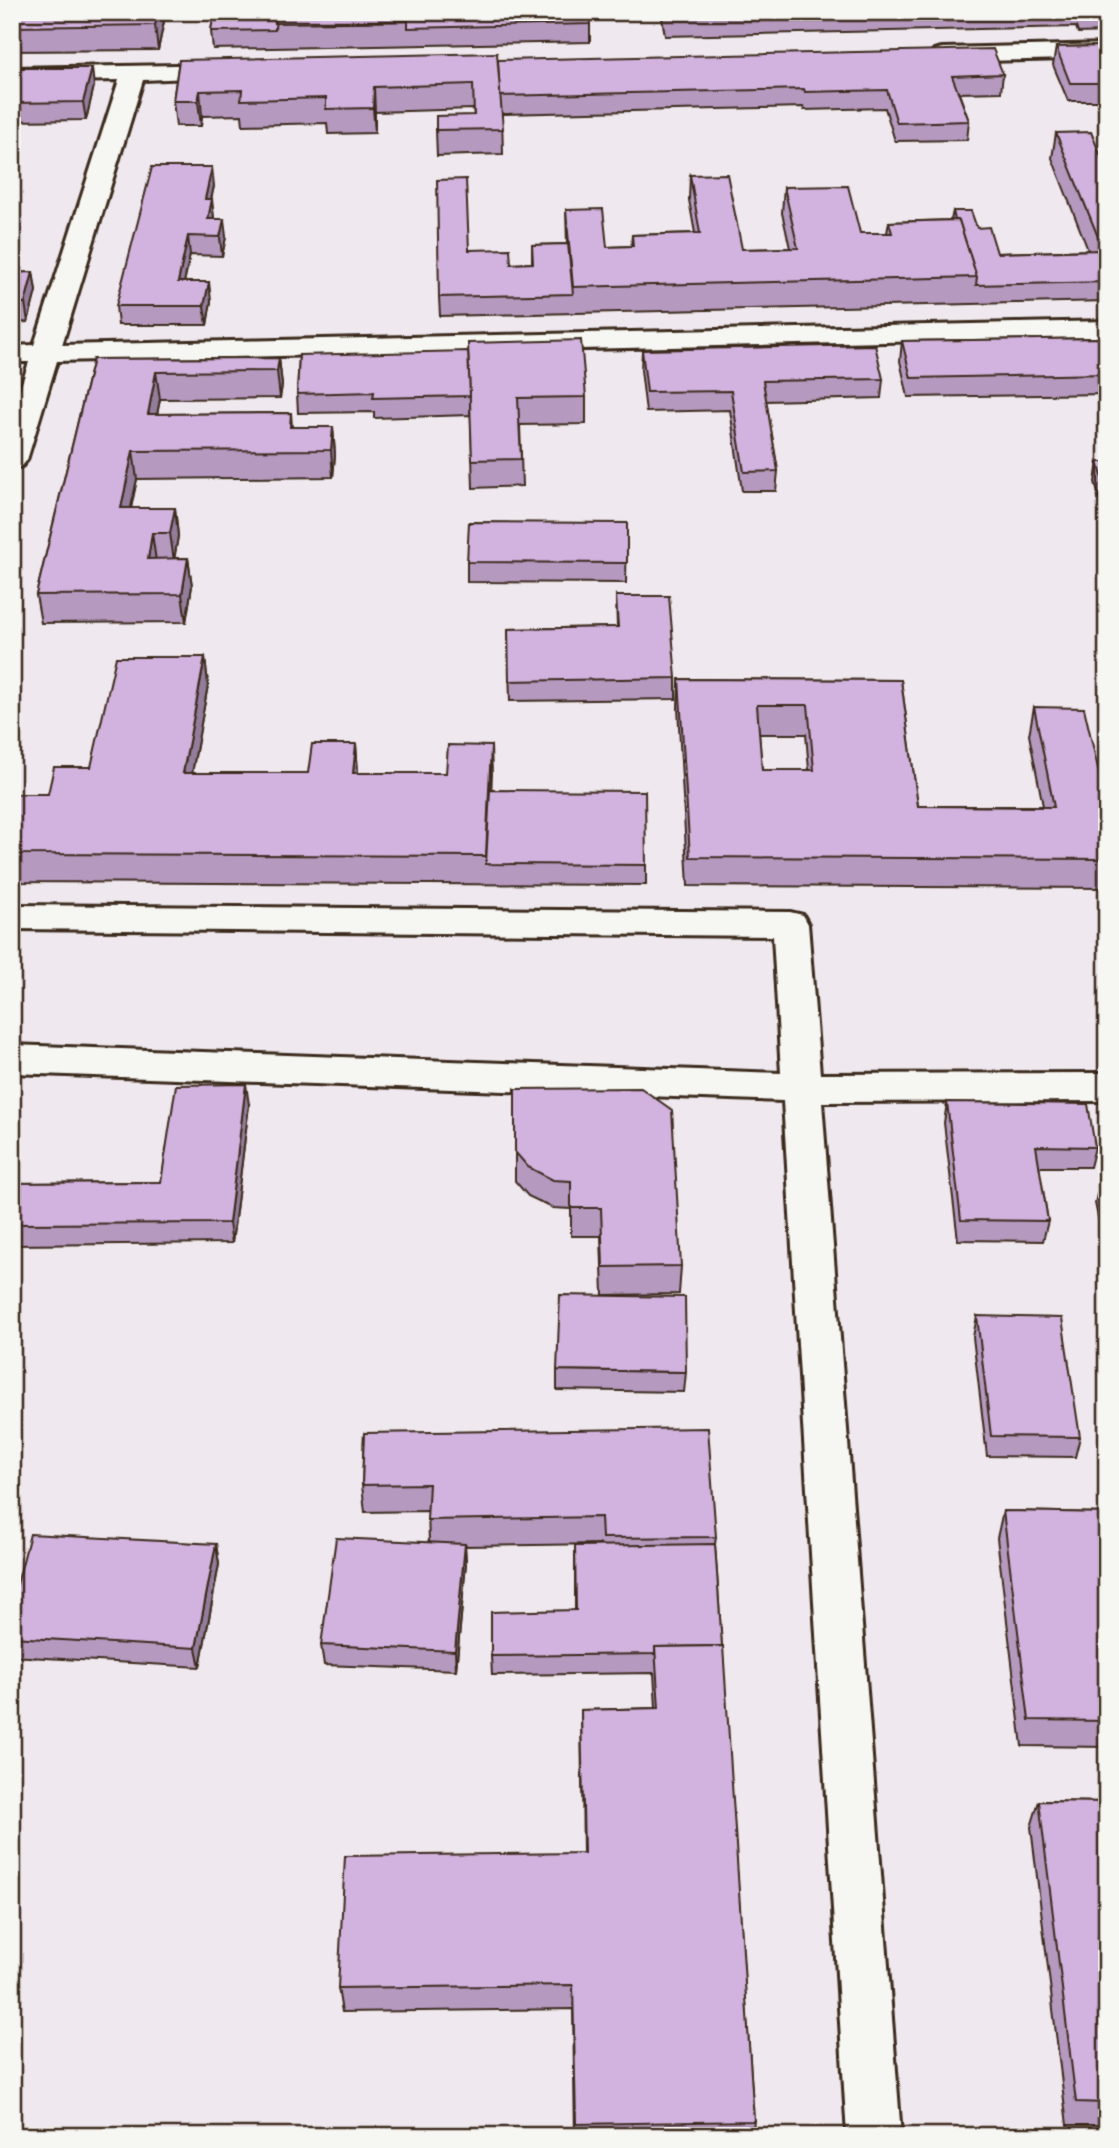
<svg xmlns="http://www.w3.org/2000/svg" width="1119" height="2148" font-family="Caveat,sans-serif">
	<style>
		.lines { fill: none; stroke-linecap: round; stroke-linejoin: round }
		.minor-casing { stroke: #3b2a1e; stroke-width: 6 }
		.minor { fill: #f6f6f2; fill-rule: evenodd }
		.wall { fill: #b599bf; stroke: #3b2a1e; stroke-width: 2; fill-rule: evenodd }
		.shaded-wall { fill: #937d9b; stroke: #3b2a1e; stroke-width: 2 }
		.building { fill: #d2b2de; stroke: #3b2a1e; stroke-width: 2; fill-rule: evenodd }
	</style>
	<rect width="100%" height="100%" fill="#efe8ee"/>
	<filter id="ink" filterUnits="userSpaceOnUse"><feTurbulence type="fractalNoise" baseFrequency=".0143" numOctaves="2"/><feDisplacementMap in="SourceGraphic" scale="14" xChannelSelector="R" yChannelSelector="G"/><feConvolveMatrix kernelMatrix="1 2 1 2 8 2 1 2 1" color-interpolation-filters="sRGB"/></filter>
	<g filter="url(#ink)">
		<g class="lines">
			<defs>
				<g id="minor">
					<path d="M1107,44V58L942,62L934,60L930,55L934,50L942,48Z"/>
					<path d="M231,64L239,66L243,71L239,76L143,80L62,345L1107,321V337L57,361L27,460L22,466L12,469V414L29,362H12V346L34,345L119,80L12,82V68Z"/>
					<path d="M12,905L790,912L803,915L808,924L820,1074L1107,1073V1101L822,1102L901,2136H847L783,1101L12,1073V1045L781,1073L773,936L12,929Z"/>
				</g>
			</defs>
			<use href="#minor" class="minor-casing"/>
			<use href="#minor" class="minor"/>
		</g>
		<g class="wall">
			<path d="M12,12H166L158,50L12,51Z"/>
			<path d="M214,12L590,24V42L213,49L211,31Z"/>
			<path d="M661,12H1107V32L1078,33L1076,27L665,36Z"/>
			<path d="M1107,46V101H1068L1053,65L1056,47Z"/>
			<path d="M179,60H498L1003,74L1001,92L959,93L969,121L967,140L895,141L885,108L804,110L803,107L502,114L503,154L437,156L436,130L474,115L473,109L375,112V133L328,134L327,123L243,125L242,115L202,116L201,126H176L173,101Z"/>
			<path d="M12,68L94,86L86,120L12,121Z"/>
			<path d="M1056,133L1107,171V301L440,316L439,297L469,250L511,264L532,263V245L567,244L566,210L607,247L631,246L632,235L695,233L689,200L690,175L742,249L790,248L782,213L784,187L860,233H887L889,222L951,220L953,211L977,228L997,253L1088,250L1052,158Z"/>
			<path d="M214,186L211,199L214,219L226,237L222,256L190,255L184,282L211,301L207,325H118L116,306Z"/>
			<path d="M33,272L36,291L28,322L12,323V273Z"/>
			<path d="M1107,338V394L908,397L900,361L902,341Z"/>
			<path d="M642,350L883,379L881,398L766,401L778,471L776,491H742L730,410L646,412L641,370Z"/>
			<path d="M299,355L586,397V424L520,425L522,486L473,488L470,391V415L374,418V412L298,413L297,394Z"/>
			<path d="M279,358L282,385L280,398L160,399L157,414L291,413L292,427H333L335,455L333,477L137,479L131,508H175L178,536L174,558H188L192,586L186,622L41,623L36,595L93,359Z"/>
			<path d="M1098,462H1107V528L1095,482Z"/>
			<path d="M627,523L626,583L467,582V562Z"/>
			<path d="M616,596L676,678V699L510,701L508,629L617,627Z"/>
			<path d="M205,657L208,685L192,773H308L356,744L358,773H446L491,746V790L646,865V885L12,882V794H48L91,767Z"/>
			<path d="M679,679L901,680L918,806H1043L1029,735L1034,707L1107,807V888L688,886L678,708ZM759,734H806L809,770H762Z"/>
			<path d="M515,1089L681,1266L679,1294L603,1295L601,1236H571V1209L553,1208L528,1196L515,1181Z"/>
			<path d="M947,1102L1095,1147L1090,1167H1039L1048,1221L1043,1241L958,1240L944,1123Z"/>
			<path d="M249,1105L232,1243L12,1245V1183L161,1182Z"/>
			<path d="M1100,1182H1107V1260L1095,1203Z"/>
			<path d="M977,1316L1080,1437L1075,1457L987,1456L973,1337Z"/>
			<path d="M557,1370L686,1372L684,1392L557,1390Z"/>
			<path d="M364,1433L716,1537L715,1544L754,2121L752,2136H575L573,2009L342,2012L338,1988L583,1853L581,1710L656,1708L654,1673L492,1675L491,1656L575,1610V1546H600V1544L465,1546L466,1563L456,1670L324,1665L321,1645L429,1542L428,1511L365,1512L362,1485Z"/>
			<path d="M1003,1511L1107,1513V1747L1022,1746L997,1538Z"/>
			<path d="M216,1544L219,1564L200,1667L12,1656V1604Z"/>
			<path d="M1039,1801L1107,1802V2125H1067L1031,1827Z"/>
		</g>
		<g class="shaded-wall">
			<path d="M158,12H166L158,50L155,25Z"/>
			<path d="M92,68L94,86L86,120L83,102Z"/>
			<path d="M374,87L375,112V133L373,108Z"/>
			<path d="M200,91L202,116L201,126L198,101Z"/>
			<path d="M212,167L214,186L207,218L205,199Z"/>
			<path d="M212,199L214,218L210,237L208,219Z"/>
			<path d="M224,219L226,237L222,256L220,237Z"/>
			<path d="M188,236L190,255L180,301L178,282Z"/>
			<path d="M33,272L36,291L28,322L25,303Z"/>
			<path d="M209,282L211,301L207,325L204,306Z"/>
			<path d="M279,358L282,385L280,398L277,371Z"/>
			<path d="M156,372L160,399L152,441L148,414Z"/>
			<path d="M333,427L335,455L333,477L331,450Z"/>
			<path d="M133,451L137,479L125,536L121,508Z"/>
			<path d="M175,508L178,536L174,561L170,533Z"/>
			<path d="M152,533L156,561L148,559Z"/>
			<path d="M188,558L192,586L186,622L182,594Z"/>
			<path d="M205,657L208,685L187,801L183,773Z"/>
			<path d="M356,744L358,773H353Z"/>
			<path d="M491,746L492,774L488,864H486Z"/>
			<path d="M246,1084L249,1105L232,1243L229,1223Z"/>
			<path d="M216,1544L219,1564L200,1667L196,1648Z"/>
			<path d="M465,1544L466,1563L456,1670L455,1651Z"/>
		</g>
		<g class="building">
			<path d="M12,12H158L155,25L12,27Z"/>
			<path d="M214,12H276L275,30L211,31Z"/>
			<path d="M276,12H408V21L275,23Z"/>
			<path d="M408,12H589L590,24L408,28Z"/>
			<path d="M799,12H935V13L799,16Z"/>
			<path d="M1079,12H1107V14L1081,15Z"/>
			<path d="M1107,46V83H1070L1056,47Z"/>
			<path d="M993,49L1003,74L952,76L969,121L897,123L887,90L805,92L804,89L500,96L498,60Z"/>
			<path d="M497,53L503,129L436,130V116L474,115L473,84L374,87L373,108L326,109V98L241,100L242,90L200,91L198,101H173L179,60Z"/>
			<path d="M12,68H92L83,102L12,103Z"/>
			<path d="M1091,132L1107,171V259L1056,133Z"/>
			<path d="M152,167H212L205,199H212L208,219H224L220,237L188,236L178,282H209L204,306H116Z"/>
			<path d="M727,174L742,249L798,248L784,187L848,186L860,233H892L889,222L959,220L977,277L573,287L566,210L603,209L607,247L633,246L632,235L700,233L690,175Z"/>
			<path d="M466,179L469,250L510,249L511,264L533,263L532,245L568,244L573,294L439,297L437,180Z"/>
			<path d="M953,211H971L977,228L989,227L997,253L1099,250L1107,270V282L976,285L977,277L959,220H955Z"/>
			<path d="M33,272L25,303H12V273Z"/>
			<path d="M1107,338V374L911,378L902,341Z"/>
			<path d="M581,340L586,397L518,398L521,459L472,460L468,343Z"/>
			<path d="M875,345L883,379L763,381L778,471L744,472L731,391L647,392L642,350Z"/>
			<path d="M468,351L470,396L373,398L374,392L297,394L299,355Z"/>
			<path d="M279,358L277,371L156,372L148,414L291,413L290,427H333L331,450L133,451L121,508H175L170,533H152L148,559L188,558L182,594L36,595L93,359Z"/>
			<path d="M1098,462H1107V494Z"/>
			<path d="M469,522L627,523V563L467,562Z"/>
			<path d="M616,596H669L676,678L509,681L508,629L618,627Z"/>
			<path d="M116,657H205L183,773H308L312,744H356L353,773H446L448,745L491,746L486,856L12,854V794H48L54,767H91Z"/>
			<path d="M679,679L901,680L918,806L1054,807L1034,707L1084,708L1107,807V859L690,857ZM757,705H808L814,770H762Z"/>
			<path d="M490,790L645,791L646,865L486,864Z"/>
			<path d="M246,1084L229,1223L12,1224V1183L161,1182L176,1085Z"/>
			<path d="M641,1088L672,1110L681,1266L603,1267L601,1208H571V1181L553,1180L528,1167L515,1152V1089Z"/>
			<path d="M947,1102L1088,1104L1095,1147L1036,1146L1048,1221L961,1220Z"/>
			<path d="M1100,1182H1107V1216Z"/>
			<path d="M560,1295L685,1297L686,1372L557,1370Z"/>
			<path d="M977,1316L1062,1318L1080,1437L991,1436Z"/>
			<path d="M708,1428L716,1537L602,1538L601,1517L427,1520L429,1484L362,1485L364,1433Z"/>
			<path d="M1003,1511L1107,1513V1721L1029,1720Z"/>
			<path d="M30,1534L216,1544L196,1648L12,1637V1604Z"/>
			<path d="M336,1538L465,1544L455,1651L321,1645Z"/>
			<path d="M715,1544L722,1646L655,1647V1654L491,1656V1612L576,1610L575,1546Z"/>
			<path d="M723,1646L754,2121L576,2124L573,1985L338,1988L345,1856L584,1853L581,1710L659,1708L655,1647Z"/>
			<path d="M1039,1801L1107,1802V2103L1076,2102Z"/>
		</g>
	</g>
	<rect width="1119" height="2148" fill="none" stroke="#f6f6f2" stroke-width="42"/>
	<rect x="21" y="21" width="1077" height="2106" fill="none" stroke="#3b2a1e" stroke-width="2.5" filter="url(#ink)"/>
</svg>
